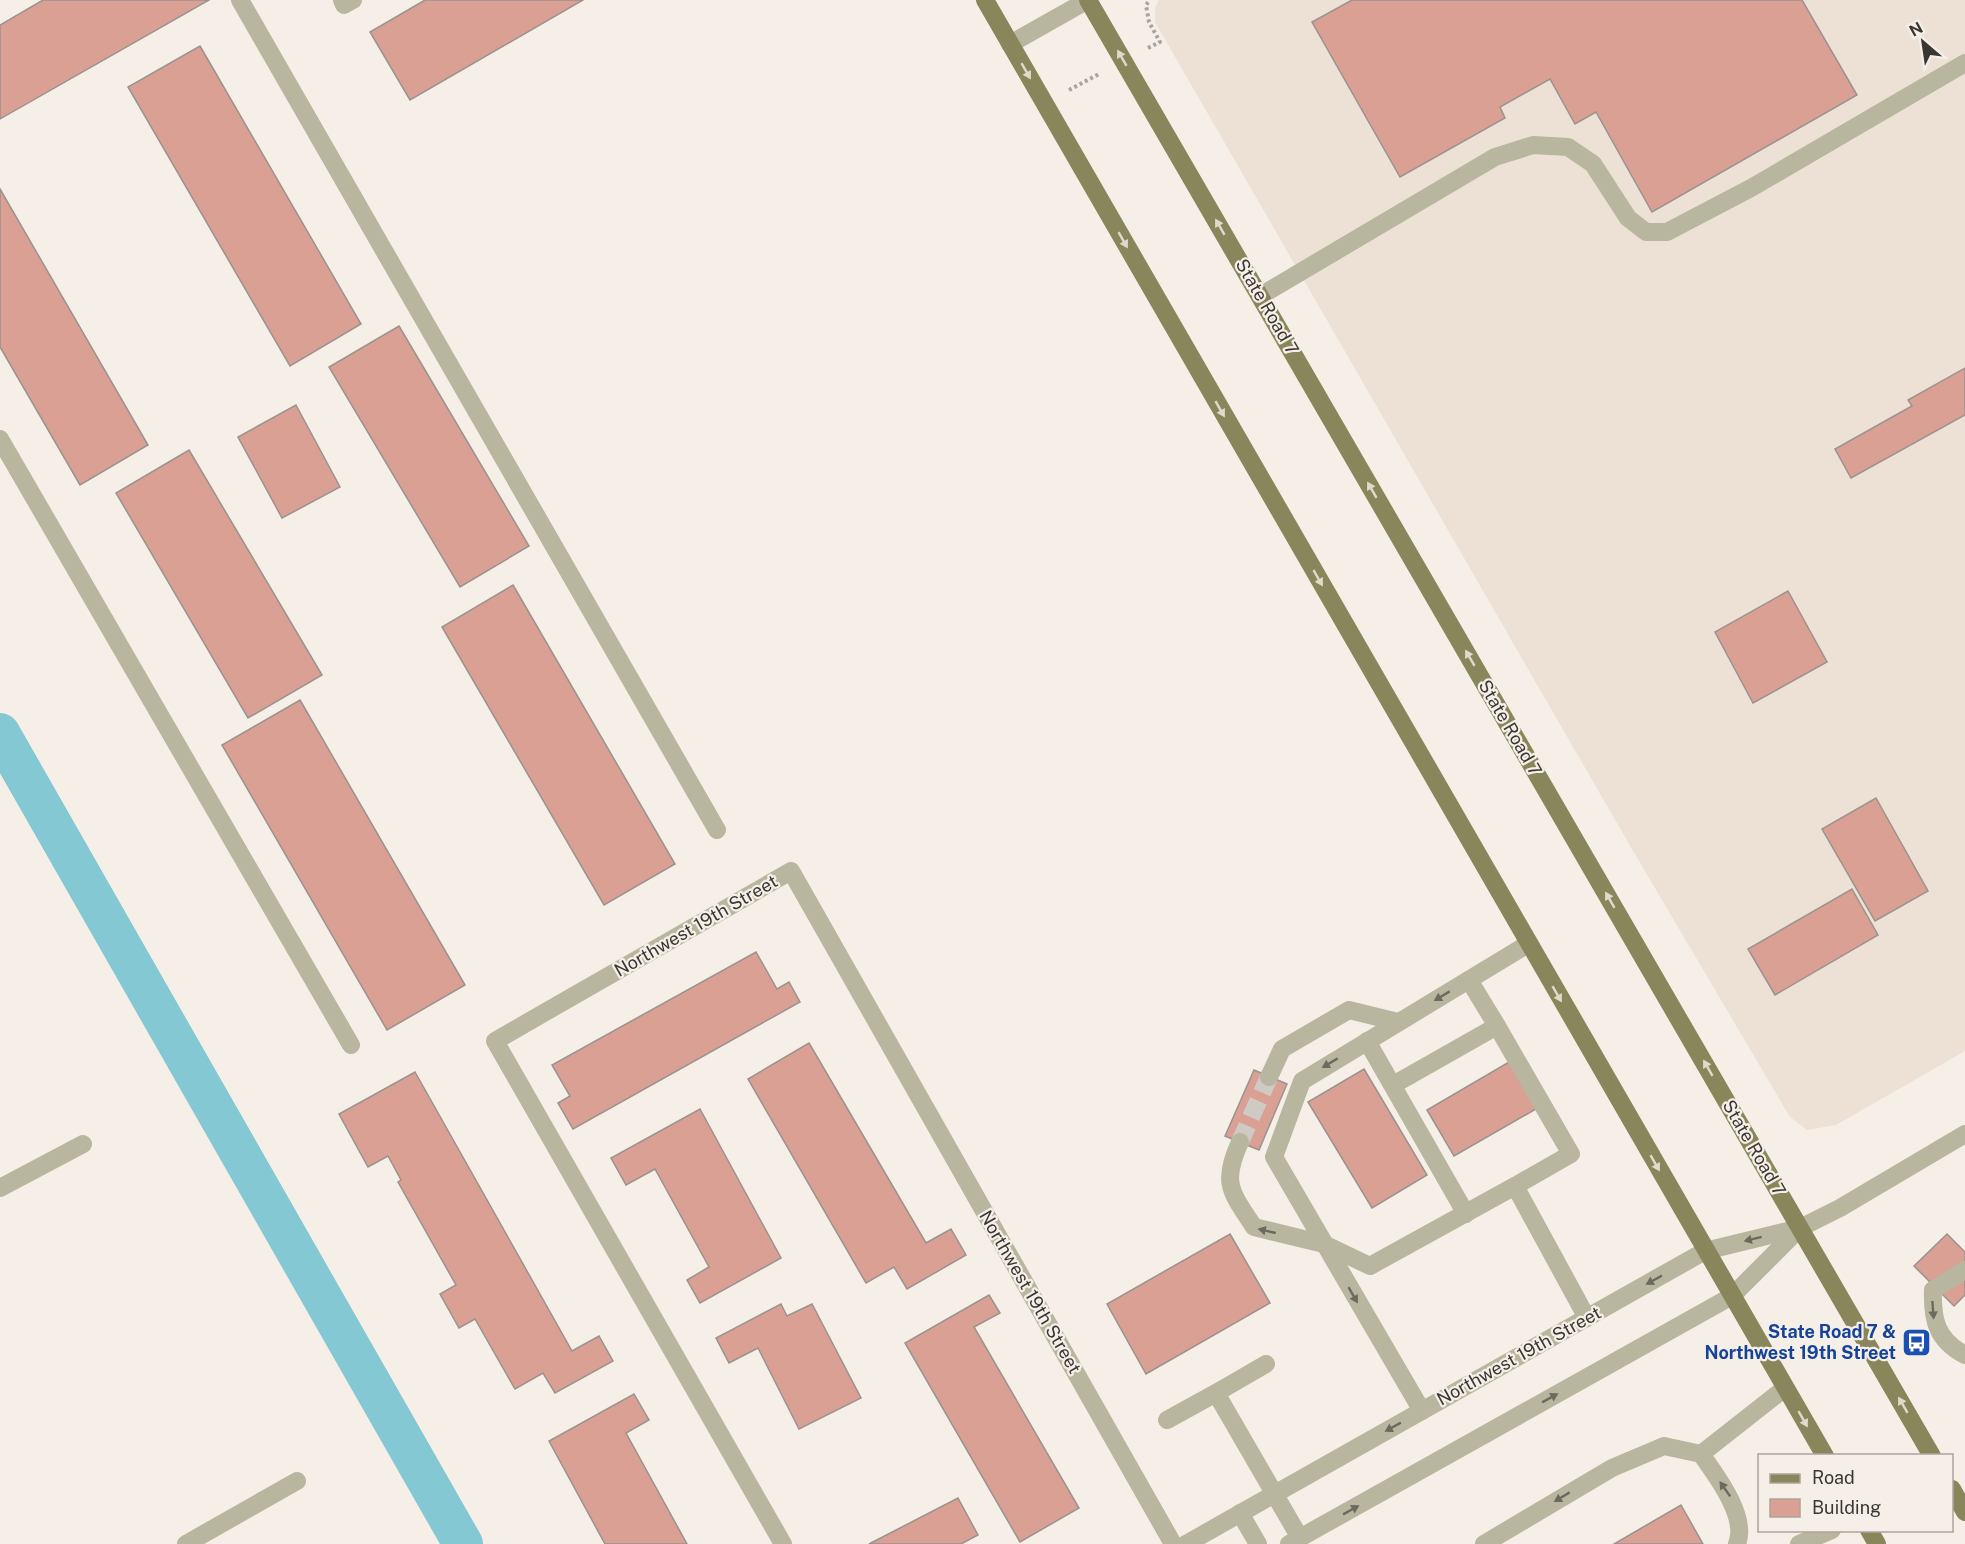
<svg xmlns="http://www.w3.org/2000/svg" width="1965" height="1544" font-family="'Public Sans',sans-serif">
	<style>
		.built { fill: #ece1d4 }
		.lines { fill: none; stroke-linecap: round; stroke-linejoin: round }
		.canal { stroke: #83c8d3; stroke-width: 40 }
		.building { fill: #d9a093; stroke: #9b9290; stroke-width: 1.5 }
		.minor-tunnel { stroke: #cfcac3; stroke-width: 18; stroke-dasharray: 18 9; stroke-linecap: butt }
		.path { stroke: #a7a39d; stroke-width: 4; stroke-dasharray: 3 3; stroke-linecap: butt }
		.minor { stroke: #b9b69f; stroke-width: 18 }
		.major { stroke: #8a865b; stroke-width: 18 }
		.oneway { fill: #e0dacb }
		.oneway2 { fill: #6c6a5f }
		.labels { text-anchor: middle; stroke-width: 4.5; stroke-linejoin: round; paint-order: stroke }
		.street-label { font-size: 18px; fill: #393734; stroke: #f5efe7 }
		.transit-label { font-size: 18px; font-weight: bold; fill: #164399; stroke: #f5efe7; text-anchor: end }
	</style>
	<rect width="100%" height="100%" fill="#f5efe7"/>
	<path class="built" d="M1159,0H1965V1051L1836,1125L1807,1130L1790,1117L1629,844L1155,22V8Z"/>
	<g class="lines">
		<path class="canal" d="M0,733L463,1544"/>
	</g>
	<g class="building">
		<path d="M43,0H209L0,119V25Z"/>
		<path d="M425,0H583L410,100L370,32Z"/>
		<path d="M1352,0H1802L1857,95L1652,212L1596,112L1575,124L1550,79L1500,107L1505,118L1400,177L1312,22Z"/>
		<path d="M200,46L361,324L290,366L128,87Z"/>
		<path d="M0,189L148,445L80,485L0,347Z"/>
		<path d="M399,326L529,546L460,587L329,367Z"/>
		<path d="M1965,368V415L1851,478L1835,449L1912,406L1908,400Z"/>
		<path d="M296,405L340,487L282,518L238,437Z"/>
		<path d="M189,450L322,675L248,718L116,493Z"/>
		<path d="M513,585L675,864L604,905L442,627Z"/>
		<path d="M1788,591L1827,662L1753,703L1715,632Z"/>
		<path d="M300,700L465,985L387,1030L222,745Z"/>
		<path d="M1876,798L1928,891L1875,921L1822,829Z"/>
		<path d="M1852,889L1878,935L1775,995L1748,949Z"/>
		<path d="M756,952L777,989L789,982L800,1002L573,1129L558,1103L570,1096L552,1065Z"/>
		<path d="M809,1043L926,1243L951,1229L966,1255L907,1289L894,1267L866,1283L748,1079Z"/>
		<path d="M1509,1062L1536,1109L1454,1156L1427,1110Z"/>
		<path d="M1364,1069L1427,1175L1372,1208L1308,1102Z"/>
		<path d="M1254,1070L1287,1084L1259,1150L1225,1136Z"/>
		<path d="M415,1072L572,1351L599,1336L613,1361L555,1393L543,1373L515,1389L475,1319L459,1328L440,1294L456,1285L398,1182L401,1180L388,1156L368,1167L339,1114Z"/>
		<path d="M700,1109L781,1258L700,1303L687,1280L709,1267L655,1169L626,1185L611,1158Z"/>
		<path d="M1230,1234L1270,1303L1146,1374L1107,1304Z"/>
		<path d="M1947,1234L1965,1252V1295L1954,1306L1914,1266Z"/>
		<path d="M989,1295L1000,1313L974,1327L1079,1508L1020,1542L905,1343Z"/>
		<path d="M781,1304L787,1316L812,1304L861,1398L799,1429L758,1348L729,1363L716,1338Z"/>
		<path d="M634,1394L649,1420L626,1433L687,1544H605L549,1441Z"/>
		<path d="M958,1498L978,1535L961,1544H869Z"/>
		<path d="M1681,1505L1703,1544H1614Z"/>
	</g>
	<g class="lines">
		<path class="minor-tunnel" d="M1240,1142L1269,1077"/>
		<g class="path">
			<path d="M1148,48L1160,42L1149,22L1146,5L1150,0"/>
			<path d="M1069,90L1099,74"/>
		</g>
		<g class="minor">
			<path d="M240,0L717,830"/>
			<path d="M342,0L344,5L353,0"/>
			<path d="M1010,44L1088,0"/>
			<path d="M1260,296L1495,157L1533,145L1568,147L1593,164L1628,218L1646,232H1667L1751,188L1965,63"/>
			<path d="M0,439L351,1045"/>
			<path d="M1469,980L1497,1026"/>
			<path d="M1367,1041L1466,1214"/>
			<path d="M1269,1077L1282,1049L1349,1010L1398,1022"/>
			<path d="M1393,1085L1497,1026L1571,1154L1515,1186"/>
			<path d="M1240,1142C1221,1183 1231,1192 1254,1227L1324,1244L1370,1266L1515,1186L1587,1318"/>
			<path d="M0,1188L83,1144"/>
			<path d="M1965,1270L1933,1290C1932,1321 1937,1340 1965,1355"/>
			<path d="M1216,1393L1266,1364"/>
			<path d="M1422,1411L1274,1157L1302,1081L1528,944"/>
			<path d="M1167,1420L1216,1393L1300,1538"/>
			<path d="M1701,1454L1785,1388"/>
			<path d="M1240,1513L1258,1544"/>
			<path d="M186,1544L297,1481"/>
			<path d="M783,1544L495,1041L791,871L1173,1544"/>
			<path d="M1186,1544L1705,1251L1800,1228L1840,1208L1965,1134"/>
			<path d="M1289,1544L1732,1296L1799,1229"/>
			<path d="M1484,1544L1612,1468L1664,1446L1701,1454C1716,1475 1748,1517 1737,1544"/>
			<path d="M1799,1544L1832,1530"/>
		</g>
		<g class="major">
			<path d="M985,0L1825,1456"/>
			<path d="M1088,0L1932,1456"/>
			<path d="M1952,1489L1965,1512"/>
			<path d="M1869,1530L1877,1544"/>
		</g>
	</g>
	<defs><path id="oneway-solid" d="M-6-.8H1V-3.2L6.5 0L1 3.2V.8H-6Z" transform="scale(1.5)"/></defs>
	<g class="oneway">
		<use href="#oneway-solid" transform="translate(1122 58) rotate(-120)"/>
		<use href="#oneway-solid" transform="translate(1026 71) rotate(60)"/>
		<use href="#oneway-solid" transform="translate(1220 227) rotate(-120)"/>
		<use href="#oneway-solid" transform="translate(1123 240) rotate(60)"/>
		<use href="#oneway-solid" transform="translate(1220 409) rotate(60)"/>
		<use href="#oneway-solid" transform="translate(1372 490) rotate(-120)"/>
		<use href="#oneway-solid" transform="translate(1318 578) rotate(60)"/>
		<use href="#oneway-solid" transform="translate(1470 658) rotate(-120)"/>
		<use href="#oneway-solid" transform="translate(1610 900) rotate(-120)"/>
		<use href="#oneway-solid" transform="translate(1557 994) rotate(60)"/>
		<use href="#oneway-solid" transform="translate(1708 1068) rotate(-120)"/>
		<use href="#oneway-solid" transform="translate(1655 1163) rotate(60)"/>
		<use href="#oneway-solid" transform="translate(1903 1405) rotate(-120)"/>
		<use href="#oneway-solid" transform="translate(1803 1419) rotate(60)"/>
	</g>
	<g class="oneway2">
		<use href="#oneway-solid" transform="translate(1442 996) rotate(149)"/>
		<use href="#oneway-solid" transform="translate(1330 1063) rotate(149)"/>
		<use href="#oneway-solid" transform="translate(1267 1231) rotate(-167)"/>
		<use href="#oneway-solid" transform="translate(1753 1239) rotate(166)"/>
		<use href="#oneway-solid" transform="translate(1654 1280) rotate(151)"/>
		<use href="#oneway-solid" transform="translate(1353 1295) rotate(60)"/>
		<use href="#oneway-solid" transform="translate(1933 1310) rotate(86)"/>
		<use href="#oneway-solid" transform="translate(1550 1398) rotate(-29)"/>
		<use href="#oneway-solid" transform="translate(1393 1427) rotate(151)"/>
		<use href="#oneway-solid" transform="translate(1725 1489) rotate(-125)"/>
		<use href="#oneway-solid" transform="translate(1562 1497) rotate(149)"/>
		<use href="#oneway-solid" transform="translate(1351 1510) rotate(-29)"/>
	</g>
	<defs>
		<symbol id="bus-square" viewBox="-11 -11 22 22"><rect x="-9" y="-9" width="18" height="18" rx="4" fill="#1a4fb4" stroke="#f5efe7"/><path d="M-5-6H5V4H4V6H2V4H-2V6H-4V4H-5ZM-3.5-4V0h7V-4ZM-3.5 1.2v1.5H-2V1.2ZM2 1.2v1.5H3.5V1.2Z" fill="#fff"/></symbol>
	</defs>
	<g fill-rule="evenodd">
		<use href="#bus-square" x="1900" y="1326" width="33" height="33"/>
	</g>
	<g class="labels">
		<g class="street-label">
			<text transform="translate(1267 307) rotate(60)" y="6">State Road 7</text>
			<text transform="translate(1510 728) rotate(60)" y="6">State Road 7</text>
			<text transform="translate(696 926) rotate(-30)" y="6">Northwest 19th Street</text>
			<text transform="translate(1754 1148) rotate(60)" y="6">State Road 7</text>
			<text transform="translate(1030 1292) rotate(60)" y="6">Northwest 19th Street</text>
			<text transform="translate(1519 1356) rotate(-29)" y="6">Northwest 19th Street</text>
		</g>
		<g class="transit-label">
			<text x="1896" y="1338">State Road 7 &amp;<tspan x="1896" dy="21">Northwest 19th Street</tspan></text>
		</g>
	</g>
	<rect x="1758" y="1454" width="195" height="78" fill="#f5efe7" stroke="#aaa59f" stroke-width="1.5"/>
	<rect x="1770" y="1474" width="30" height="9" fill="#8a865b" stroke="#aaa59f" stroke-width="1.5"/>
	<text x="1812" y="1484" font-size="18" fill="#393734">Road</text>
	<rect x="1770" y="1499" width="30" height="18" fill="#d9a093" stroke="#aaa59f" stroke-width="1.5"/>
	<text x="1812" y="1514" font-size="18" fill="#393734">Building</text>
	<g transform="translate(1923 42) rotate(331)" stroke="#f5efe7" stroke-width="4.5" paint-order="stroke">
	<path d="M0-4.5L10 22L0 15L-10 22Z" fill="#393734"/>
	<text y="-9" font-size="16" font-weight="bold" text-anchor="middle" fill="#393734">N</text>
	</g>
</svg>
